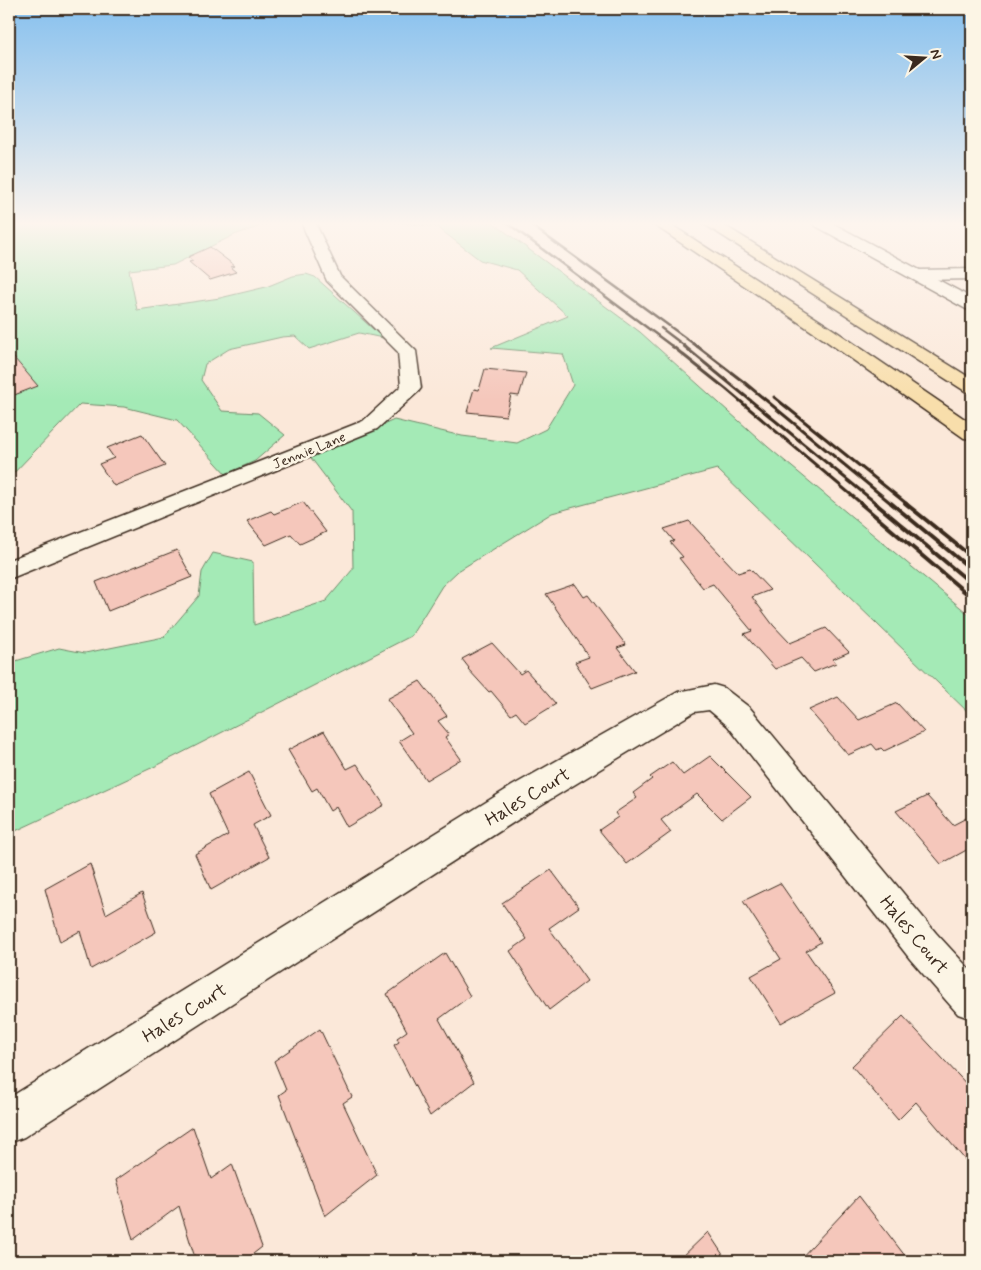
<svg xmlns="http://www.w3.org/2000/svg" width="981" height="1270" font-family="Mynerve,sans-serif">
	<style>
		.green { fill: #a4eab6; stroke: #708a6a }
		.building { fill: #f5c7bb; stroke: #3b2a1e }
		.lines { fill: none; stroke-linecap: round; stroke-linejoin: round }
		.street-casing { stroke: #3b2a1e; stroke-width: 3 }
		.secondary-casing { stroke: #3b2a1e; stroke-width: 3 }
		.highway-casing { stroke: #3b2a1e; stroke-width: 3 }
		.street { fill: #fcf5e5; fill-rule: evenodd }
		.secondary { fill: #fcf5e5; fill-rule: evenodd }
		.highway { fill: #f8deab; fill-rule: evenodd }
		.rail-far2 { stroke: #3b2a1e; stroke-width: 2.5 }
		.rail-far1 { stroke: #3b2a1e; stroke-width: 3 }
		.rail { stroke: #3b2a1e; stroke-width: 4 }
		.labels { text-anchor: middle; stroke-width: 5; stroke-linejoin: round; paint-order: stroke }
		.far-street-label { font-size: 14px; fill: #3b2a1e; stroke: #fcf5e5 }
		.near-street-label { font-size: 19px; fill: #3b2a1e; stroke: #fcf5e5 }
	</style>
	<rect width="100%" height="100%" fill="#fbe8d9"/>
	<filter id="ink" filterUnits="userSpaceOnUse"><feTurbulence type="fractalNoise" baseFrequency=".02" numOctaves="2"/><feDisplacementMap in="SourceGraphic" scale="10" xChannelSelector="R" yChannelSelector="G"/><feConvolveMatrix kernelMatrix="1 2 1 2 8 2 1 2 1" color-interpolation-filters="sRGB"/></filter>
	<g filter="url(#ink)">
		<g class="green">
			<path d="M9,222H273L234,235L173,265L129,270L137,310L220,298L266,287L293,276L306,274L315,277L383,338L359,333L309,349L295,336L282,337L229,349L205,364L201,380L222,411L258,413L285,435L255,461L226,474L177,420L124,407L80,404L9,478Z"/>
			<path d="M394,222H492L640,332L768,447L972,617V716L717,469L552,513L458,571L442,586L411,636L160,764L9,834V663L59,648L85,653L164,637L199,596L202,572L213,553L253,562L254,625L326,601L353,569L352,512L311,458L394,420L462,436L517,443L546,429L573,385L563,354L491,348L568,316L517,270L480,260L437,227Z"/>
		</g>
		<g class="building">
			<path d="M210,247L235,266L230,267L236,272L210,280L189,262L193,261L188,257Z"/>
			<path d="M9,352L38,386L9,397Z"/>
			<path d="M485,369L526,373L519,396L511,395L506,416L467,412L474,389L479,390Z"/>
			<path d="M142,434L165,466L114,486L99,464L114,458L107,448Z"/>
			<path d="M303,502L326,532L300,544L291,534L266,545L247,521L271,511L274,514Z"/>
			<path d="M689,521L738,573L750,569L770,590L752,597L773,625L790,643L826,628L849,652L833,659L836,663L814,672L801,658L775,669L744,634L752,631L713,584L703,588L679,558L683,557L670,542L674,541L664,529Z"/>
			<path d="M177,550L192,577L108,611L96,582Z"/>
			<path d="M575,584L584,597L588,595L626,645L617,648L635,671L592,688L575,662L589,657L546,594Z"/>
			<path d="M492,643L520,674L526,670L556,704L525,723L516,712L511,715L491,691L489,692L468,669L469,668L462,659Z"/>
			<path d="M420,681L447,716L438,721L449,734L445,737L461,759L426,780L399,741L412,733L387,699Z"/>
			<path d="M838,697L859,720L897,703L924,732L884,751L881,748L877,750L872,744L848,755L809,710Z"/>
			<path d="M324,731L347,769L357,764L384,805L347,827L336,807L330,811L317,788L312,791L288,750Z"/>
			<path d="M710,756L751,797L722,819L697,794L661,820L671,832L627,864L599,830L618,817L615,813L637,798L633,793L652,779L650,777L672,762L683,775Z"/>
			<path d="M249,772L271,815L253,825L269,857L211,890L195,854L228,835L209,794Z"/>
			<path d="M927,796L953,825L972,815V847L941,864L896,811Z"/>
			<path d="M90,864L106,914L142,893L156,932L91,969L80,931L60,942L45,889Z"/>
			<path d="M551,870L579,907L549,928L587,981L549,1010L510,951L527,939L502,903Z"/>
			<path d="M780,883L821,942L806,951L835,993L781,1023L751,976L781,959L743,901Z"/>
			<path d="M445,953L470,996L439,1019L474,1082L430,1116L394,1045L399,1042L397,1038L407,1031L387,994Z"/>
			<path d="M903,1016L972,1090V1168L916,1102L898,1120L852,1066Z"/>
			<path d="M320,1029L352,1097L343,1103L377,1175L325,1216L279,1095L286,1090L274,1061Z"/>
			<path d="M193,1127L211,1179L232,1164L262,1247L244,1261H196L179,1206L133,1240L116,1180Z"/>
			<path d="M859,1196L909,1261H798Z"/>
			<path d="M708,1232L727,1261H678Z"/>
		</g>
		<g class="lines">
			<defs>
				<g id="street">
					<path d="M301,222H315L340,276L416,351L421,388L418,392L377,429L9,579V560L363,421L401,386L398,352L327,281Z"/>
					<path d="M972,269V279L919,280L913,278L911,275L913,272L919,270Z"/>
					<path d="M714,685L724,688L750,708L936,933L972,972V1019L958,1014L910,959L728,726L709,710L694,712L536,808L24,1137L9,1143V1098L512,786L678,692Z"/>
				</g>
				<path id="secondary" d="M812,222H830L972,298V310L966,309L814,225Z"/>
				<g id="highway">
					<path d="M650,222H667L834,330L972,424V439L964,438L822,338Z"/>
					<path d="M701,222H719L972,379V393L965,391Z"/>
				</g>
			</defs>
			<use href="#street" class="street-casing"/>
			<use href="#secondary" class="secondary-casing"/>
			<use href="#highway" class="highway-casing"/>
			<use href="#street" class="street"/>
			<use href="#secondary" class="secondary"/>
			<use href="#highway" class="highway"/>
			<g class="rail-far2">
				<path d="M506,222L673,347"/>
				<path d="M527,222L698,347"/>
				<path d="M661,328L686,347"/>
			</g>
			<g class="rail-far1">
				<path d="M672,346L726,389L862,504"/>
				<path d="M684,346L877,504"/>
				<path d="M697,346L745,383L892,504"/>
				<path d="M774,397L907,504"/>
			</g>
			<g class="rail">
				<path d="M860,503L972,598"/>
				<path d="M875,503L972,584"/>
				<path d="M891,503L972,570"/>
				<path d="M905,503L972,557"/>
			</g>
		</g>
	</g>
	<linearGradient id="sky" x2="0" y2="1"><stop stop-color="#86c0ee"/><stop offset="0.56" stop-color="#fdf5ee"/><stop offset="1" stop-color="#fdf5ee" stop-opacity="0"/></linearGradient>
	<rect width="981" height="400" fill="url(#sky)"/>
	<g class="labels">
		<g class="far-street-label">
			<text transform="translate(309 450) rotate(-22)" y="5">Jennie Lane</text>
		</g>
		<g class="near-street-label">
			<text transform="translate(527 796) rotate(-31)" y="7">Hales Court</text>
			<text transform="translate(915 934) rotate(50)" y="7">Hales Court</text>
			<text transform="translate(184 1012) rotate(-32)" y="7">Hales Court</text>
		</g>
	</g>
	<rect width="981" height="1270" fill="none" stroke="#fcf5e5" stroke-width="30"/>
	<rect x="15" y="15" width="951" height="1240" fill="none" stroke="#3b2a1e" stroke-width="2" filter="url(#ink)"/>
	<g transform="translate(924 58) rotate(72)" stroke="#fcf5e5" stroke-width="4" paint-order="stroke">
	<path d="M0-4L9 19L0 12L-9 19Z" fill="#3b2a1e"/>
	<text y="-8" font-size="14" font-weight="bold" text-anchor="middle" fill="#3b2a1e">N</text>
	</g>
</svg>
